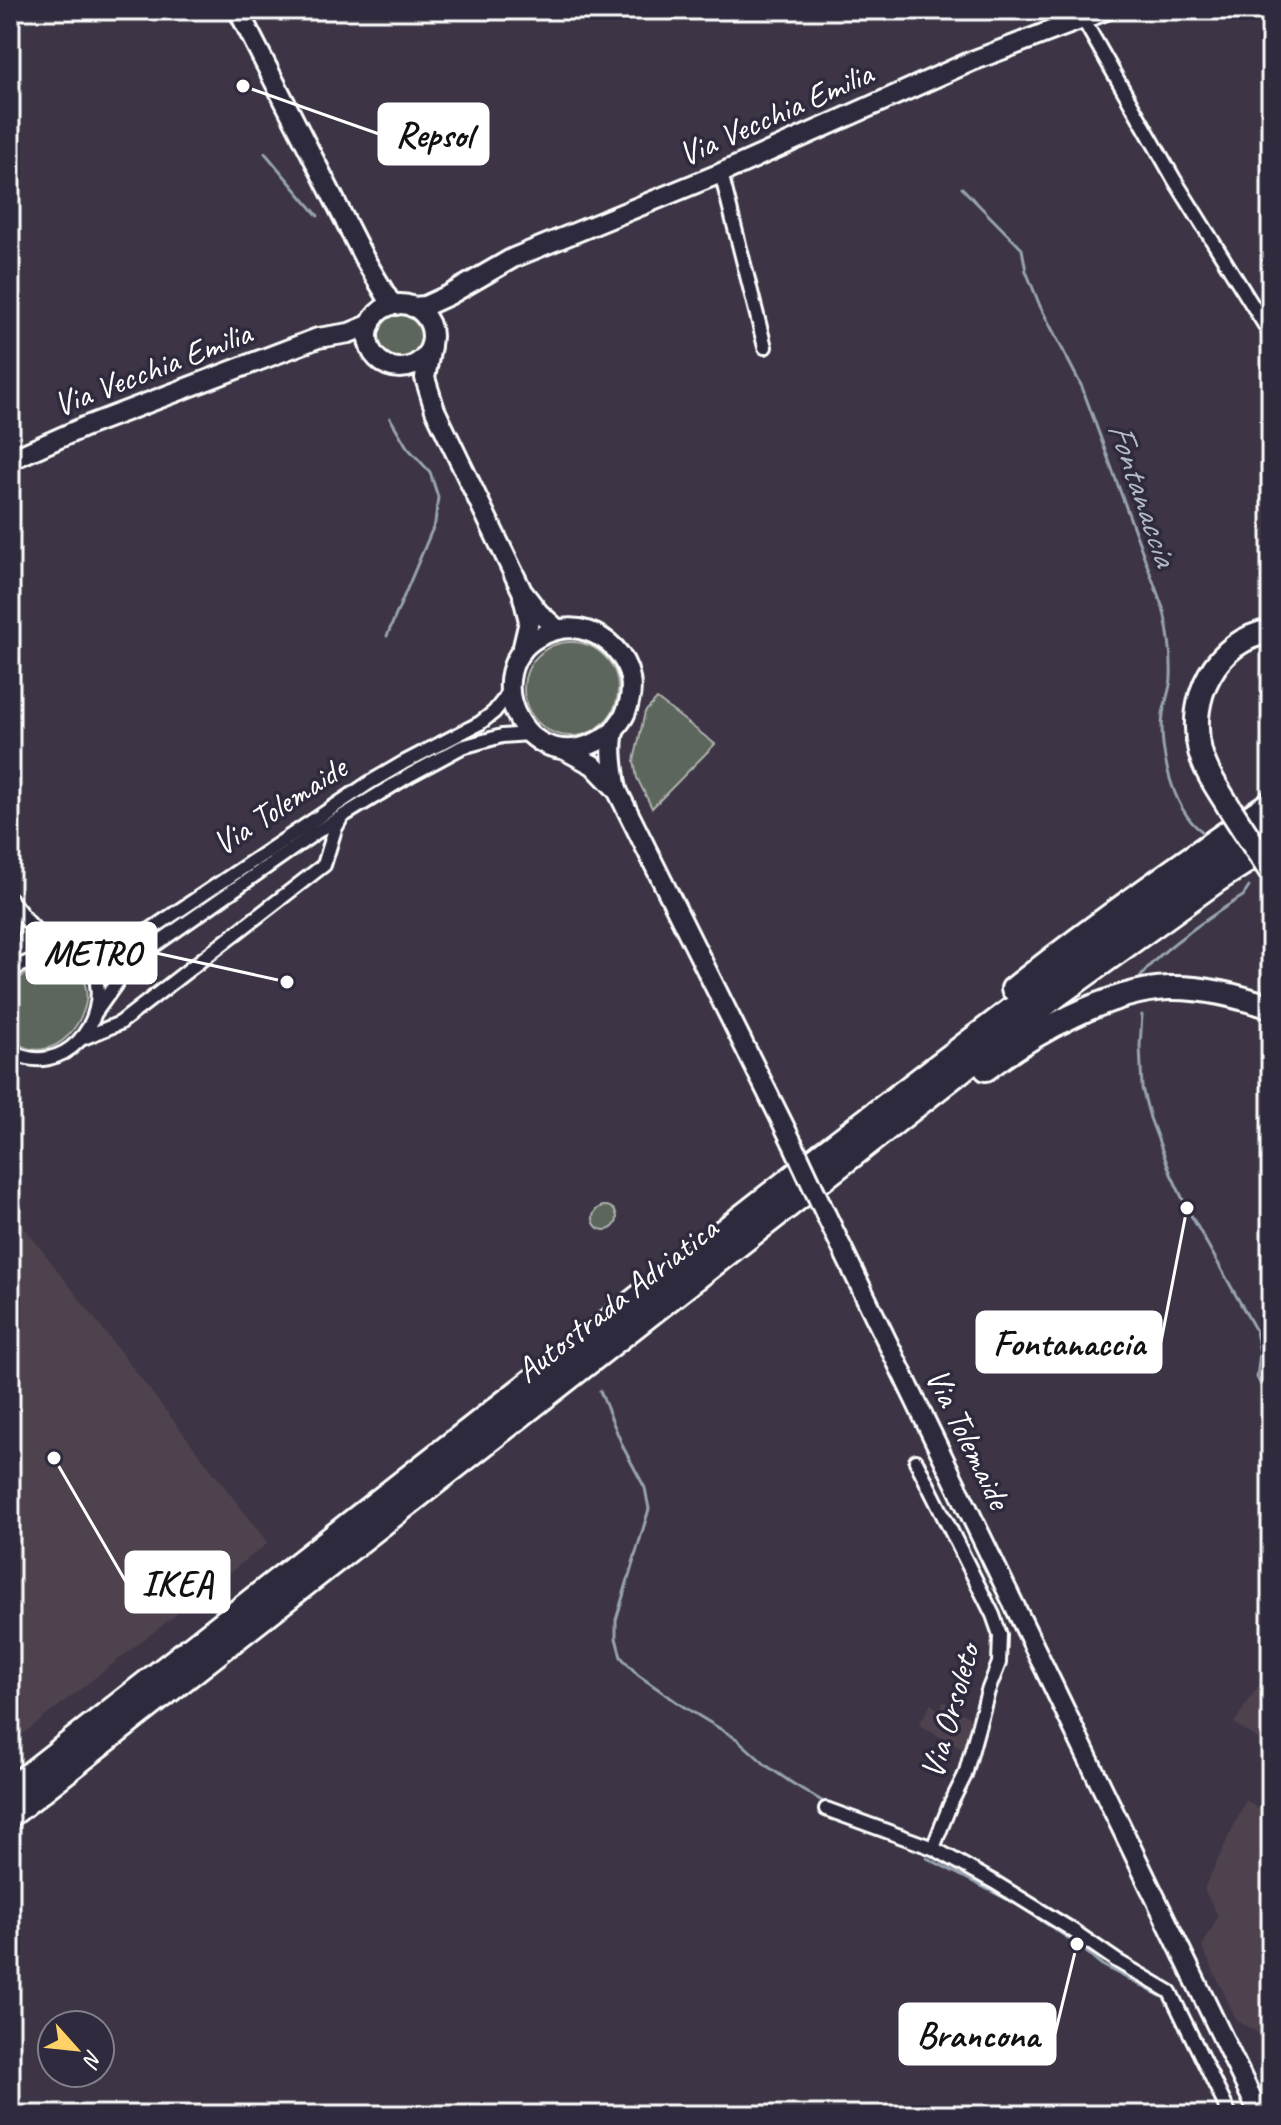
<svg xmlns="http://www.w3.org/2000/svg" width="1281" height="2125" font-family="Caveat,sans-serif">
	<style>
		.built { fill: #4e424e }
		.green { fill: #5c665b; stroke: #aeb2ad; stroke-width: 2 }
		.lines { fill: none; stroke-linecap: round; stroke-linejoin: round }
		.stream { stroke: #97a3b0; stroke-width: 3 }
		.street-casing { stroke: #fff; stroke-width: 18 }
		.secondary-casing { stroke: #fff; stroke-width: 24 }
		.highway-casing { stroke: #fff; stroke-width: 28 }
		.street { stroke: #2f2a3d; stroke-width: 12 }
		.secondary { stroke: #2f2a3d; stroke-width: 18 }
		.highway { stroke: #2f2a3d; stroke-width: 22 }
		.secondary-bridge-casing { stroke: #fff; stroke-width: 24; stroke-linecap: butt }
		.highway-bridge-casing { stroke: #fff; stroke-width: 28; stroke-linecap: butt }
		.secondary-bridge { stroke: #2f2a3d; stroke-width: 18 }
		.highway-bridge { stroke: #2f2a3d; stroke-width: 22 }
		.labels { text-anchor: middle; stroke-width: 7; stroke-linejoin: round; paint-order: stroke }
		.street-label { font-size: 34px; fill: #fff; stroke: #2f2a3d }
		.water-label { font-size: 36px; font-style: italic; fill: #b1bac4; stroke: #2f2a3d }
		.leader { fill: none; stroke: #fff; stroke-width: 3 }
		.callout-dot { fill: #fff; stroke: #2f2a3d; stroke-width: 3 }
		.callout { fill: #fff; stroke: #fff; stroke-width: 3 }
		.callout-label { font-size: 36px; text-anchor: middle; font-weight: bold; fill: #111 }
	</style>
	<rect width="100%" height="100%" fill="#3d3545"/>
	<filter id="ink" filterUnits="userSpaceOnUse"><feTurbulence type="fractalNoise" baseFrequency=".0125" numOctaves="2"/><feDisplacementMap in="SourceGraphic" scale="16" xChannelSelector="R" yChannelSelector="G"/><feConvolveMatrix kernelMatrix="1 2 1 2 8 2 1 2 1" color-interpolation-filters="sRGB"/></filter>
	<g filter="url(#ink)">
		<g class="built">
			<path d="M10,1209L268,1543L10,1744Z"/>
			<path d="M1263,1679L1271,1684V1748L1234,1723Z"/>
			<path d="M944,1702L977,1722L967,1752L919,1725L931,1704L939,1710Z"/>
			<path d="M1246,1800L1271,1818V2040L1237,2021L1202,1947L1218,1916L1204,1889Z"/>
		</g>
		<g class="green">
			<circle cx="399" cy="337" r="22"/>
			<circle cx="571" cy="689" r="47"/>
			<path d="M657,699L715,744L652,808L637,778L634,761L645,712Z"/>
			<path d="M54,967C126,965 63,1089 10,1037V985L27,973Z"/>
			<circle cx="605" cy="1218" r="12"/>
		</g>
		<g class="lines">
			<g class="stream">
				<path d="M265,153L318,216"/>
				<path d="M962,188L1022,249L1026,271L1040,306L1082,387L1164,611C1169,634 1172,655 1171,678C1170,690 1165,702 1163,714C1158,750 1174,818 1208,835"/>
				<path d="M387,636L435,523L438,497L430,472L407,447L390,418"/>
				<path d="M1138,982C1149,956 1217,912 1243,896L1249,887"/>
				<path d="M1142,1015L1140,1046L1142,1088L1150,1118L1171,1174L1187,1208L1256,1331L1260,1353L1257,1377L1271,1406"/>
				<path d="M600,1391L623,1447L645,1488L649,1509L616,1620V1638L621,1657L638,1675L681,1705L737,1739L767,1766L792,1783L827,1804"/>
				<path d="M927,1858L1018,1905L1077,1944L1102,1965L1166,1999"/>
				<path d="M1183,2004L1237,2115"/>
			</g>
			<defs>
				<g id="street">
					<path d="M1083,19L1174,179L1271,335"/>
					<path d="M721,173L765,347"/>
					<path d="M10,899C27,922 42,940 67,955L107,946L150,930L369,783L403,763L480,723L494,712L505,698L508,688"/>
					<path d="M10,909L12,921L10,943"/>
					<path d="M10,971C37,956 71,945 94,971C112,1022 62,1081 10,1051"/>
					<path d="M95,1013L132,961L315,833L410,775L462,747L502,736L529,734"/>
					<path d="M81,1039L120,1023L324,865L335,829L340,820"/>
					<path d="M916,1461L993,1615L1000,1635L999,1663L988,1691L965,1775L950,1805L933,1848"/>
					<path d="M826,1809L933,1848L994,1882L1069,1928L1117,1961L1170,1992L1230,2115"/>
				</g>
				<g id="secondary">
					<path d="M238,10L364,258L389,300L396,305"/>
					<circle cx="400" cy="336" r="32"/>
					<path d="M412,307L425,306L449,295L513,258L721,173L972,61L1106,10"/>
					<path d="M431,346L425,378L435,410L522,591L539,613L557,629"/>
					<path d="M10,460L84,427L318,338L349,333L371,324"/>
					<path d="M522,651L529,621L523,597"/>
					<path d="M615,730C529,798 468,666 545,634C559,628 572,626 587,631C609,638 625,655 630,678C632,689 630,703 625,714C623,719 618,724 615,729C609,745 614,773 617,790"/>
					<path d="M563,749L593,765L617,790L792,1142"/>
					<path d="M826,1215L1260,2115"/>
				</g>
				<g id="highway">
					<path d="M1229,807C1218,789 1205,771 1200,751C1187,698 1215,641 1271,631"/>
					<path d="M1013,989C1096,923 1183,862 1271,802"/>
					<path d="M986,1069C1033,1033 1109,990 1169,988C1204,987 1238,996 1271,1007"/>
					<path d="M10,1789L820,1155L1152,902L1271,824"/>
					<path d="M10,1816L1058,995L1218,880L1271,846"/>
				</g>
			</defs>
			<use href="#street" class="street-casing"/>
			<use href="#secondary" class="secondary-casing"/>
			<use href="#highway" class="highway-casing"/>
			<use href="#street" class="street"/>
			<use href="#secondary" class="secondary"/>
			<use href="#highway" class="highway"/>
			<defs>
				<path id="secondary-bridge" d="M792,1142L826,1215"/>
				<path id="highway-bridge" d="M1229,807L1271,872"/>
			</defs>
			<use href="#secondary-bridge" class="secondary-bridge-casing"/>
			<use href="#highway-bridge" class="highway-bridge-casing"/>
			<use href="#secondary-bridge" class="secondary-bridge"/>
			<use href="#highway-bridge" class="highway-bridge"/>
		</g>
	</g>
	<g class="labels">
		<g class="street-label">
			<text transform="translate(775 113) rotate(-24)" y="12">Via Vecchia Emilia</text>
			<text transform="translate(152 368) rotate(-21)" y="12">Via Vecchia Emilia</text>
			<text transform="translate(279 805) rotate(-33)" y="12">Via Tolemaide</text>
			<text transform="translate(616 1299) rotate(-38)" y="12">Autostrada Adriatica</text>
			<text transform="translate(969 1438) rotate(64)" y="12">Via Tolemaide</text>
			<text transform="translate(949 1711) rotate(-74)" y="12">Via Orsoleto</text>
		</g>
		<g class="water-label">
			<text transform="translate(1144 493) rotate(71)" y="13">Fontanaccia</text>
		</g>
	</g>
	<path class="leader" d="M243 86L379 134M287 982L156 953M1187 1208L1161 1342M54 1458L126 1582M1077 1944L1055 2034"/>
	<g class="callout-dot">
		<circle cx="243" cy="86" r="8"/>
		<circle cx="287" cy="982" r="8"/>
		<circle cx="1187" cy="1208" r="8"/>
		<circle cx="54" cy="1458" r="8"/>
		<circle cx="1077" cy="1944" r="8"/>
	</g>
	<g class="callout">
		<rect x="379" y="104" width="109" height="60" rx="8"/>
		<rect x="27" y="923" width="129" height="60" rx="8"/>
		<rect x="977" y="1312" width="184" height="60" rx="8"/>
		<rect x="126" y="1552" width="103" height="60" rx="8"/>
		<rect x="900" y="2004" width="155" height="60" rx="8"/>
	</g>
	<g class="callout-label">
		<text x="434" y="147">Repsol</text>
		<text x="92" y="965">METRO</text>
		<text x="1069" y="1355">Fontanaccia</text>
		<text x="177" y="1595">IKEA</text>
		<text x="978" y="2047">Brancona</text>
	</g>
	<rect width="1281" height="2125" fill="none" stroke="#2f2a3d" stroke-width="40"/>
	<rect x="20" y="20" width="1241" height="2085" fill="none" stroke="#fff" stroke-width="3" filter="url(#ink)"/>
	<g transform="translate(76 2049) rotate(117)"><circle r="38" fill="#2f2a3d" stroke="#827f8b" stroke-width="2"/>
	<path d="M0-6L14 30L0 20L-14 30Z" fill="#ffd166"/>
	<text y="-12" font-size="22" font-weight="bold" text-anchor="middle" fill="#ffffff">N</text>
	</g>
</svg>
